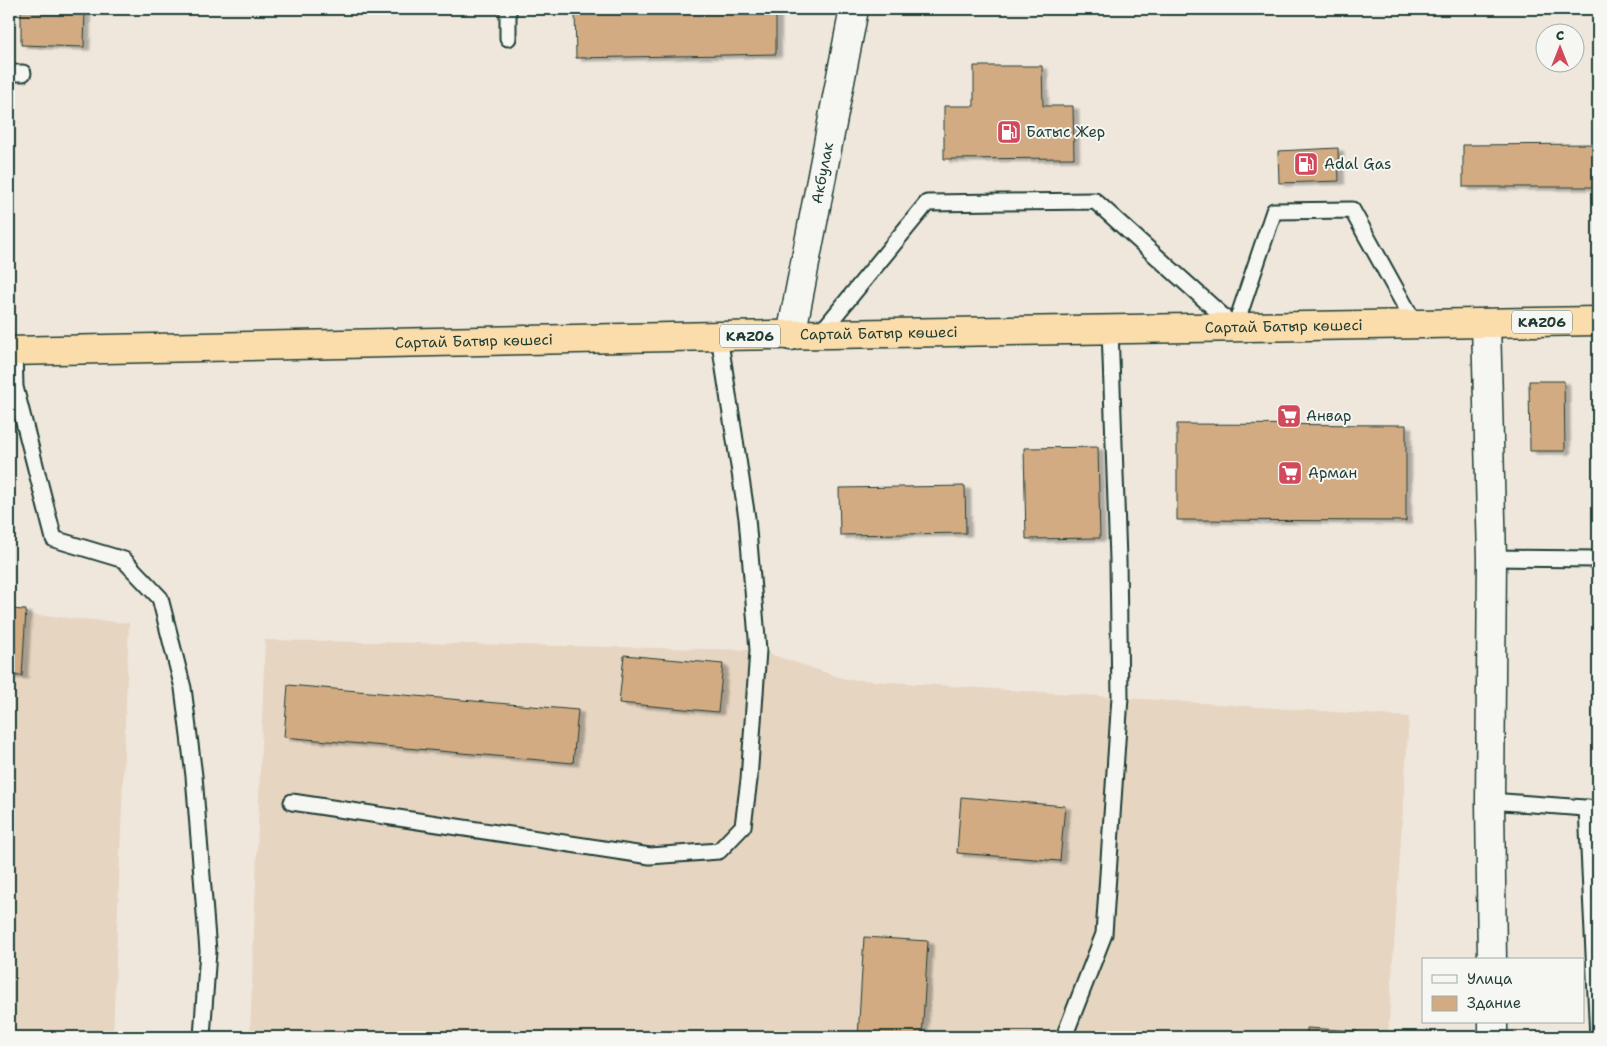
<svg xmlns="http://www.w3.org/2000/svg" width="1607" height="1046" font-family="'Shantell Sans',sans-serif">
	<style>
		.built { fill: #e6d5c1 }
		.building { fill: #d2ab83; stroke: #1f3d34; filter: url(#shadow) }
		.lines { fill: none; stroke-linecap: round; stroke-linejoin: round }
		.lane-casing { stroke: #1f3d34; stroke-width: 19 }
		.street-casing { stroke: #1f3d34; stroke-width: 31 }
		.highway-casing { stroke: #1f3d34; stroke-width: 31 }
		.lane { stroke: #f6f6f2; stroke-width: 15 }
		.street { stroke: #f6f6f2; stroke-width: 28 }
		.highway { stroke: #fbddab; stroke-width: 28 }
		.labels { text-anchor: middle; stroke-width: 4; stroke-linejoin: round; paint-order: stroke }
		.shield { fill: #f6f6f2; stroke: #60746d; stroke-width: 1 }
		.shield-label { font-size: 14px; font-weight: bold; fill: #1f3d34 }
		.poi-label { font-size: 15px; fill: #1f3d34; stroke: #f6f6f2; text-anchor: start }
		.street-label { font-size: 15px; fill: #1f3d34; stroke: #f6f6f2 }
	</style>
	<defs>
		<filter id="shadow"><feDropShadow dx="5.5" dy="3" stdDeviation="1" flood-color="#0004"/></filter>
	</defs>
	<rect width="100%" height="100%" fill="#efe7dc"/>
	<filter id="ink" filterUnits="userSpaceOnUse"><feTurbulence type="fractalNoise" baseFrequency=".02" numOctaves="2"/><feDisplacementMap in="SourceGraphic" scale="10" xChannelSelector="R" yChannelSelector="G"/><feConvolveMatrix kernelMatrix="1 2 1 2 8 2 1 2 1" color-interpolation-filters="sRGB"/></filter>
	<g filter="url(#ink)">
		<g class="built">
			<path d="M9,613L129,623L113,1037H9Z"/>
			<path d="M265,640L758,650L845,679L1409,717L1388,1037H250Z"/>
		</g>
		<g class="building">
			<path d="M21,9H85L84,47L21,45Z"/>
			<path d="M575,9H776V54L576,58Z"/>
			<path d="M974,66H1042L1043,106H1073L1074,158L944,159V106H974Z"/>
			<path d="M1598,144V187H1463V145Z"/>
			<path d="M1338,148L1339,181L1279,183L1278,151Z"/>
			<path d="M1529,381H1564L1565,451H1530Z"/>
			<path d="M1598,423V470L1595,424Z"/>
			<path d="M1177,424L1406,425V521L1177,520Z"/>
			<path d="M1098,447L1100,538L1026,539L1024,448Z"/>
			<path d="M965,486L966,533L840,535L839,488Z"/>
			<path d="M9,609L26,610L22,676L9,675Z"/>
			<path d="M624,655L723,664L718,712L619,703Z"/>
			<path d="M288,685L578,710L573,763L284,737Z"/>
			<path d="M961,797L1065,806L1060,861L957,853Z"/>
			<path d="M864,937L928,941L922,1037H858Z"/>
			<path d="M1307,1028L1357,1031V1037H1307Z"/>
		</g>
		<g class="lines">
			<defs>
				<g id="lane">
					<path d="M508,9V38"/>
					<path d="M9,73H23"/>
					<path d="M819,335L927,203L1095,201L1235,327L1274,211L1352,210L1415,324"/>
					<path d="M14,351L15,387L54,539L124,560L160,598L183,688L194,776L208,951L202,1037"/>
					<path d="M1492,558L1598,559"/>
					<path d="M1490,801L1598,809"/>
					<path d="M292,802L650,856L719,851L743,826L749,780L758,650L747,518L719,336"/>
					<path d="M1587,808L1598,1037"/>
					<path d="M1064,1037L1104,934L1120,697L1118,560L1110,329"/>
				</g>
				<g id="street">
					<path d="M1486,323L1492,558L1490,801L1492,960"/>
					<path id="s1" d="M791,336L854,9"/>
					<path d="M1493,1022V1037"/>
				</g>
				<g id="highway">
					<path id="s2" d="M9,351L719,336L1598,321"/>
				</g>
			</defs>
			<use href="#lane" class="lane-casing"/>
			<use href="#street" class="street-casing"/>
			<use href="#highway" class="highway-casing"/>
			<use href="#lane" class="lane"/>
			<use href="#street" class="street"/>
			<use href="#highway" class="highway"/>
		</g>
	</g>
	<defs>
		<symbol id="fuel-square" viewBox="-11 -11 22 22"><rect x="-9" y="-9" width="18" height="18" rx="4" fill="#d1495b" stroke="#f6f6f2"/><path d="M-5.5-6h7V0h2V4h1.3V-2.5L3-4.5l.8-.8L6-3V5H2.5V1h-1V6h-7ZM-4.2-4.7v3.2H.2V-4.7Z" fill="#fff"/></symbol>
		<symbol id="supermarket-square" viewBox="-11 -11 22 22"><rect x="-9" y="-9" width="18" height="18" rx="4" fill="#d1495b" stroke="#f6f6f2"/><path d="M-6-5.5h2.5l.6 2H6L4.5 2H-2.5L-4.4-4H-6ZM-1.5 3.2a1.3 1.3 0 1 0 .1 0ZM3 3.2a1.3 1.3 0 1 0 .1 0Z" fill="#fff"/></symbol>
	</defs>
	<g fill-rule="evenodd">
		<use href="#fuel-square" x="995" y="118" width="28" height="28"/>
		<use href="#fuel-square" x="1292" y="150" width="28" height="28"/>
		<use href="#supermarket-square" x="1275" y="402" width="28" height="28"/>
		<use href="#supermarket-square" x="1276" y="459" width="28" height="28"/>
	</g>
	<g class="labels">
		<g class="shield">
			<rect x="1512" y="310.5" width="60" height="23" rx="4"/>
			<rect x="720" y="324.5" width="60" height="23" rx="4"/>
		</g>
		<g class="shield-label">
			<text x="1542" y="327">KАZ06</text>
			<text x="750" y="341">KАZ06</text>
		</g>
		<g class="poi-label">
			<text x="1026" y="137">Батыс Жер</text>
			<text x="1324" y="169">Adal Gas</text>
			<text x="1306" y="421">Анвар</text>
			<text x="1308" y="478">Арман</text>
		</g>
		<g class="street-label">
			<text dy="5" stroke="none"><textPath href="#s1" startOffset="166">Акбулак</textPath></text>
			<text dy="5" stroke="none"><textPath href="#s2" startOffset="1275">Сартай Батыр көшесі</textPath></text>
			<text dy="5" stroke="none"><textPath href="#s2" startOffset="870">Сартай Батыр көшесі</textPath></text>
			<text dy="5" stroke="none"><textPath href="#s2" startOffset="465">Сартай Батыр көшесі</textPath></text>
		</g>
	</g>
	<rect width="1607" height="1046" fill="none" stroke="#f6f6f2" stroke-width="30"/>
	<rect x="15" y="15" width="1577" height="1016" fill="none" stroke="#1f3d34" stroke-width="2" filter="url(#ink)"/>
	<rect x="1422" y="958" width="162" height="65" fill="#f6f6f2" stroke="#a0aca6"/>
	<rect x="1432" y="975" width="25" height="8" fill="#f6f6f2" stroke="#a0aca6"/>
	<text x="1467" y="984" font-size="15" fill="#1f3d34">Улица</text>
	<rect x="1432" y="996" width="25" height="15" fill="#d2ab83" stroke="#a0aca6"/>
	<text x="1467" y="1008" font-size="15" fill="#1f3d34">Здание</text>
	<g transform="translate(1560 48)"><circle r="24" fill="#f6f6f2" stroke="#a0aca6"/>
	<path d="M0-4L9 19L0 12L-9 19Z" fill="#d1495b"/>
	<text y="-8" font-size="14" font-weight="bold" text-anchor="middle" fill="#1f3d34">С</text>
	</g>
</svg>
